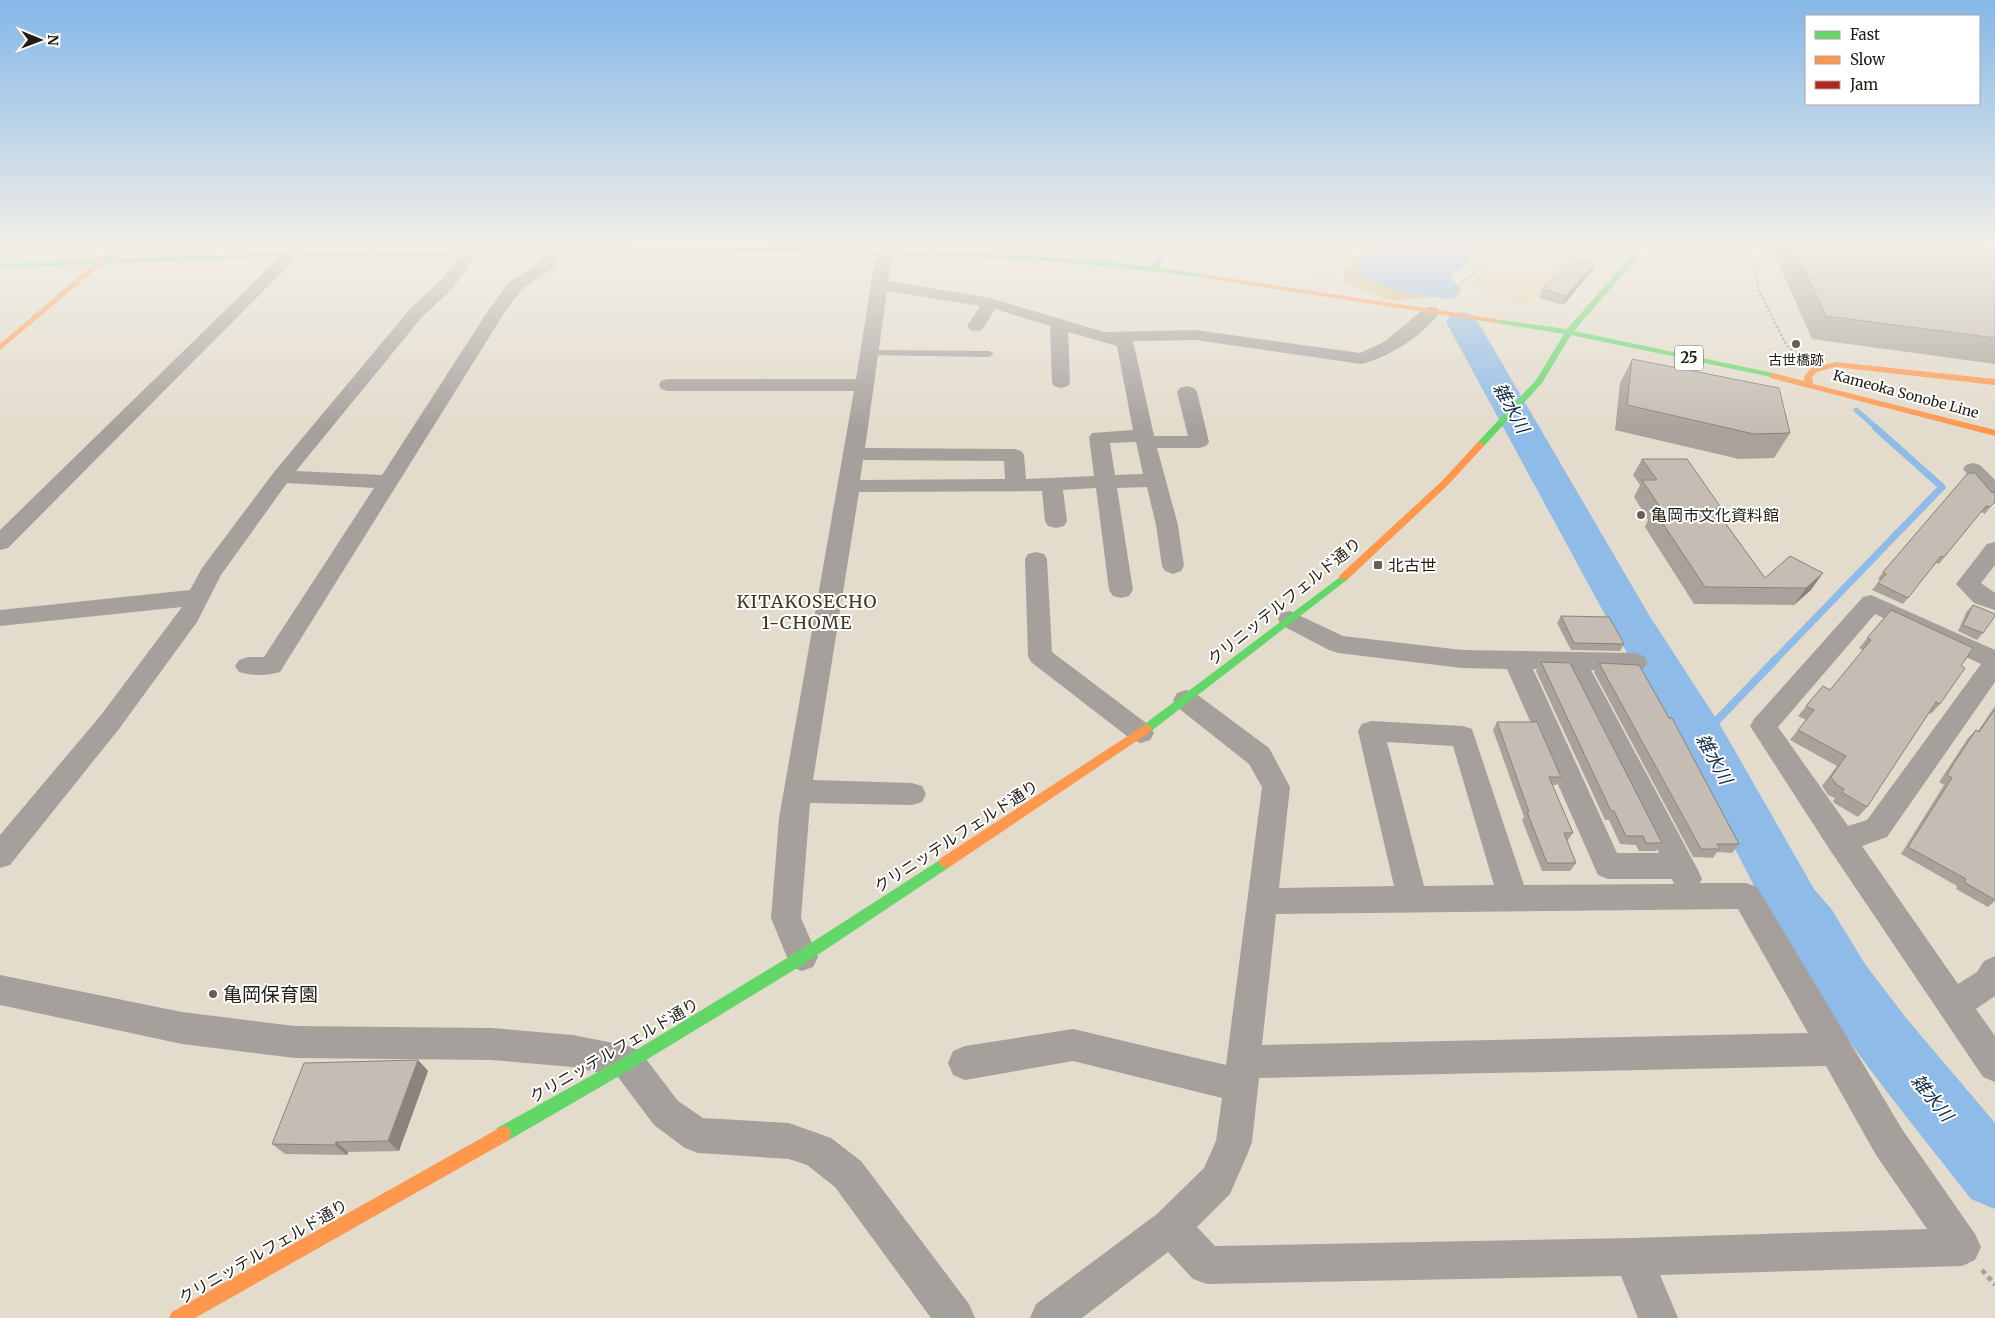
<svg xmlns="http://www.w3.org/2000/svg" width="1995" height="1318" font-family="Merriweather,'Noto Sans JP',serif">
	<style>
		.green { fill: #e5d2ad }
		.forest { fill: #d8bd81 }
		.water { fill: #8ebbe7 }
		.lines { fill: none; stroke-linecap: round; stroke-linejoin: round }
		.stream-far2 { stroke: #8ebbe7; stroke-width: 5 }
		.stream-far1 { stroke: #8ebbe7; stroke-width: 7 }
		.stream { stroke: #8ebbe7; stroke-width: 8 }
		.river { fill: #8ebbe7; fill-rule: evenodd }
		.path-far1 { stroke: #a6a099; stroke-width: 2.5; stroke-dasharray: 2.5 2; stroke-linecap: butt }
		.path { stroke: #a6a099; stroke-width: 4.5; stroke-dasharray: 5 4; stroke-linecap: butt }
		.lane { fill: #a6a09c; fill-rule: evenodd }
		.street { fill: #a6a09c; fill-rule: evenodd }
		.fast { fill: #63d668; fill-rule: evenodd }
		.slow { fill: #ff974d; fill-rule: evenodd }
		.jam { fill: #b3261e; fill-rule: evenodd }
		.wall { fill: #a9a29a }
		.shaded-wall { fill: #8a847d }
		.building { fill: #c5bcb3; stroke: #8a847d }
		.poi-dot { fill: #656054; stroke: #fff; stroke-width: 2 }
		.labels { text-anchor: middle; stroke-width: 4; stroke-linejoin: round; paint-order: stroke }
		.far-poi-label { font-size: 14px; fill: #211d13; stroke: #fff }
		.far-street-label { font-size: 14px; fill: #211d13; stroke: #fff }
		.shield { fill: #fff; stroke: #64615a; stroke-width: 1 }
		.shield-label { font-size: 15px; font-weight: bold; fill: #211d13 }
		.poi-label { font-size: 16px; fill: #211d13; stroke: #fff; text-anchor: start }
		.street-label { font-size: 16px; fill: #211d13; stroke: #fff }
		.water-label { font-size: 18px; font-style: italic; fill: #0f2b47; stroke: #fff }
		.neighbourhood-label { font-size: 18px; letter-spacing: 1px; fill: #433822; stroke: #fff }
		.near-poi-label { font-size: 19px; fill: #211d13; stroke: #fff; text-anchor: start }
	</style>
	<rect width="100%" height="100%" fill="#e3dbcc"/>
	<g class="green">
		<path d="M1181,245H1352L1332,279L1177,253Z"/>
		<path d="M1513,245H1592L1528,306L1466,286Z"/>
	</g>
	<path class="forest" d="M1363,245H1381L1366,255L1359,276L1385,287L1428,298L1389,300L1345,282L1343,272Z"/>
	<path class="water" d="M1381,245H1477L1468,257L1469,263L1456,272L1433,298L1385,287L1359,276C1355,259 1368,253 1381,245Z"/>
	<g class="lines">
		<path class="stream-far2" d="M1856,410L1878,429"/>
		<path class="stream-far1" d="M1775,660L1942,487L1876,428"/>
		<path class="stream" d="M1702,736L1776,659"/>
		<g class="river">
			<path d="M1417,245H1448L1431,264L1456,283L1461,290L1456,297C1452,298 1448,299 1444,299C1431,298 1405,276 1398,265Z"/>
			<path d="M1462,312L1473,315L1478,322L1649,615L1719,723L1814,889L1832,910L1865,964L1906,1018L1995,1123V1209L1971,1199C1926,1141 1879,1084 1837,1024C1814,991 1799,955 1774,925L1682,745L1610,624L1446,322L1451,315Z"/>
		</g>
		<g class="path-far1">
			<path d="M1751,245L1759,291L1787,346L1799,356"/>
			<path d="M1449,295L1504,245"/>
		</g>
		<path class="path" d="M1982,1270L1995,1285"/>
		<g class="lane">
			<path d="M1161,245H1169L1157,270H1151L1150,268Z"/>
			<path d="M869,350L989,351L994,354L989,357L866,355V351Z"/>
		</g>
		<g class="street">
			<path d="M112,245H130L107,265H95L93,262Z"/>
			<path d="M292,245H309L8,548L0,550V530Z"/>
			<path d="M467,245H479L481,248L454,287L422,317L296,471L382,475L486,314L509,282L540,263L552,245H566L567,247L552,269L521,290L503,315L280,672C267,676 252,676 239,672L235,666L239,660L248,657H264L374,488L287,483L221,575L197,622L119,729L10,865L0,868V835L101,715L182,607L0,626V610L190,590L202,568L274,472L410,309L442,279Z"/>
			<path d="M886,245H902L891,259L888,281L990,298L1104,332L1196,330L1360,353L1384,342L1425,308L1431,307L1437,308L1440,312C1424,335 1388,358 1361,364L1196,340L1133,341L1154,436H1188L1177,392L1180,388L1187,386L1194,388L1197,392L1209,442L1206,446L1199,448H1157L1178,525L1184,566L1181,571L1173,574L1165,571L1162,566L1156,525L1147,487L1117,488L1133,590L1129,596L1121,598L1113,596L1109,590L1096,488L1063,490L1067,521L1064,526L1056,528L1048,526L1045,521L1042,491L859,492L813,780L912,783L922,786L926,794L922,802L912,805L810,803L801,918L818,957L813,967L802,971L791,967L771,918L779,818L854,391H668L661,389L659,385L661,381L668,379H856L875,259ZM887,291L980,306L967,326L970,330L976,331L982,330L995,309L1050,326L1052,382L1054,386L1061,388L1068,386L1070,382L1068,332L1117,346L1133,430L1092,433L1089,437L1094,476L1026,479L1024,455L1021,451L1014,449L865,448ZM1136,442L1143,474L1115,475L1110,443ZM863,460L1004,461L1005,479L860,480Z"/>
			<path d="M1973,463L1980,465L1995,480V499L1987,497L1963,469L1966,465Z"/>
			<path d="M1995,542V565L1981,583L1995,593V610L1974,603L1956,584L1987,544Z"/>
			<path d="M1036,552L1044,554L1047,559L1052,652L1150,726L1154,733L1150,740L1141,743L1132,740L1031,662L1028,656L1025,559L1028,554Z"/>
			<path d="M1871,595L1995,650V682L1887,837L1862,846L1958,984L1977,972L1984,961L1995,956V996L1976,1009L1995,1036V1082L1983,1077L1830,850L1750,726L1754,719L1863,597ZM1875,614L1981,664L1867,820L1848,826L1778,727Z"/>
			<path d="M1290,611L1343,636L1462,650L1635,653L1644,656L1648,662L1644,668L1635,671L1591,670L1698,870L1702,879L1700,883H1746L1757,887L1902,1129L1975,1234L1981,1247L1975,1260L1962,1266L1660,1275L1678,1318H1638L1621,1276L1207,1284L1193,1279L1168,1252L1082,1318H1030L1036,1304L1157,1214L1204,1168L1216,1141L1222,1098L1073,1061L965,1080L953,1075L948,1063L953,1051L965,1046L1073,1029L1226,1065L1262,787L1249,764L1177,707L1173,700L1177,693L1186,690L1195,693L1269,748L1290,787L1279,888L1394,886L1358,731L1362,724L1371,721L1463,726L1472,729L1524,885L1674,884L1672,879H1608L1598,875L1507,669L1462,668L1338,653L1329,650L1281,625L1278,619L1281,613ZM1533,669L1566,670L1659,853H1617ZM1387,742L1453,746L1494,885L1424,886ZM1738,909L1808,1033L1262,1045L1276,914ZM1826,1066L1876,1155L1927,1229L1632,1238L1215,1246L1197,1227L1230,1194L1247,1155L1252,1142L1259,1078Z"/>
			<path d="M0,975L182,1012L295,1026L491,1028L573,1035L628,1046L640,1051L678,1101L703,1118L789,1123L831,1138L861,1161L969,1304L975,1318H931L835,1187L807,1165L789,1159L698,1153L685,1148L654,1125L618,1077L573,1067L491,1060L295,1058L182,1044L0,1005Z"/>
		</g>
		<g class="fast">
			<path d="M1641,245H1648L1574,331L1773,373L1776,374V378L1571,335L1542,383L1483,447H1477V443L1536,380L1564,334L1496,323H1493V319L1567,329Z"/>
			<path d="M799,248L1003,254L1104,261L1204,274L1208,276L1204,278C1070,259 937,254 802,252H799Z"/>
			<path d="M440,251H443V255L293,256L0,268V264L293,252Z"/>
			<path d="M1344,574L1348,575L1349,577L1348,579L1150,732H1142L1140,729L1142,726Z"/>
			<path d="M946,856L951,858L953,862L951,866L807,962L633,1068L509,1140L503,1142L497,1140L495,1134L497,1128L623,1058L797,952Z"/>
		</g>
		<g class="slow">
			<path d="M473,246H637L641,248L637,250H473L440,255L436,253L440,251Z"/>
			<path d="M98,260L105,262L0,350V344Z"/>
			<path d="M1201,274L1496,319L1500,321L1496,323L1204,278L1200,276Z"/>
			<path d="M1836,362L1995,379V385L1836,367L1817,372L1812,377L1813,384L1995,430V436L1770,378L1769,376L1773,373L1804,381V377L1811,368Z"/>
			<path d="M1480,442L1483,443V447L1448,485L1348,579H1340L1339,577L1340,575L1442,481L1477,443Z"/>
			<path d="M1146,724L1150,726L1152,729L1150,732L951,866L946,868L941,866L939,862L941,858Z"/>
			<path d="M503,1126L509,1128L511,1134L509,1140L195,1318H169L172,1312Z"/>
		</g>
		<path class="jam" d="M634,246L802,248L806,250L802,252L637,250H634Z"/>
	</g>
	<g class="wall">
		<path d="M1776,245H1995V364L1812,339L1773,251Z"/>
		<path d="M1595,264L1591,272L1563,305L1539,298L1542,289Z"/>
		<path d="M1632,359L1790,433L1774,458L1739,459L1615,430L1620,383Z"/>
		<path d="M1642,459L1722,509L1719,514L1765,578L1790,556L1811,590L1794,605L1694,604L1645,527L1648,520L1634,497L1640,485L1633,475Z"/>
		<path d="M1968,473L1990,507L1985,514L1981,512L1939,564L1936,563L1903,604L1872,590L1880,580L1878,579L1883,572Z"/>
		<path d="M1973,605L1983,633L1977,640L1958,631L1967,611Z"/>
		<path d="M1891,610L1961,666L1940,704L1931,714L1929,713L1867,807L1858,817L1834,803L1833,801L1835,798L1828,795L1822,786L1837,766L1790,740L1806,720L1798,716L1823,686L1830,690L1863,650L1859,648Z"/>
		<path d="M1561,616L1624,644L1620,651L1571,650L1557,623Z"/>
		<path d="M1541,662L1662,843L1656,851H1639L1636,845L1620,844L1609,820H1605L1536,671Z"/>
		<path d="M1599,663L1739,844L1732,853L1717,852L1713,858L1693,857L1594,672Z"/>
		<path d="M1995,706V901L1988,907L1956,889L1957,886L1901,854L1944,785L1939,782L1947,770L1968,738L1976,730L1978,731Z"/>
		<path d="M1497,722L1561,777L1556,785H1552L1573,833L1567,841L1576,863L1570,871H1542L1522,820L1524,817L1493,730Z"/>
		<path d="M418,1060L428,1071L399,1151L348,1152L347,1155L285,1154L272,1144Z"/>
	</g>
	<g class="shaded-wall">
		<path d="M1595,264L1591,272L1563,305L1566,296Z"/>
		<path d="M1823,573L1811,590L1794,605L1806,588Z"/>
		<path d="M418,1060L428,1071L399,1151L388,1141Z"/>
		<path d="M336,1142L348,1152L347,1155L335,1145Z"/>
	</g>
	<g class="building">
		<path d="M1793,245H1933L1941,246V245H1960L1995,251V338L1826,316Z"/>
		<path d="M1970,245H1995V249Z"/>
		<path d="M1572,257L1595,264L1566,296L1542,289Z"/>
		<path d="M1632,359L1779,388L1790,433L1754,434L1627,405Z"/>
		<path d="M1642,459H1687L1722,509H1715L1765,578L1790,556L1823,573L1806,588L1705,587L1654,510H1662L1642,480H1657Z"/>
		<path d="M1968,473H1975L1991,492L1995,493V502L1990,507L1986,506L1944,557L1941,556L1908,598L1878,583L1886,574L1883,572Z"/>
		<path d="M1973,605L1995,614V616L1983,633L1963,625Z"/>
		<path d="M1891,610L1973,648L1961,666L1965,668L1940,704L1936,702L1867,807L1843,793L1842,792L1844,789L1837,785L1831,777L1846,756L1798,730L1814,710L1806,706L1823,686L1830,690L1871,640L1867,638Z"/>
		<path d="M1561,616L1609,617L1624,644L1574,643Z"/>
		<path d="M1541,662L1570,663L1662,843H1646L1643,836H1626L1614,811H1611Z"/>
		<path d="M1599,663L1639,665L1669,718H1672L1739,844H1717L1720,849H1701Z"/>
		<path d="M1995,709V900L1964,882L1966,879L1908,847L1952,778L1947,775L1954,763L1976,730L1979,732Z"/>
		<path d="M1497,722H1537L1561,777H1549L1573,833H1564L1576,863H1547L1527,812H1529Z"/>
		<path d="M418,1060L388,1141L336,1142L335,1145L272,1144L304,1063Z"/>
	</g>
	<linearGradient id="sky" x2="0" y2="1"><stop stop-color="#84b7e8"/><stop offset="0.57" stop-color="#f2efe8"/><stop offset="1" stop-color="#f2efe8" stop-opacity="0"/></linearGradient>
	<rect width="1995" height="430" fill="url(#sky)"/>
	<g class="poi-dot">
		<circle cx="1796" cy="344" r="5"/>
		<circle cx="1641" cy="515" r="5"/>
		<rect x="1373" y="560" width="10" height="10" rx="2.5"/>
		<circle cx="213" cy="994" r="5"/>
	</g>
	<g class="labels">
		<g class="far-poi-label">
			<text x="1796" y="365">古世橋跡</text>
		</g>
		<g class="far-street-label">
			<text transform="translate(1906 394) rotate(15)" y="5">Kameoka Sonobe Line</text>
		</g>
		<rect class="shield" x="1675" y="345.5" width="28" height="25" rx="4"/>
		<g class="shield-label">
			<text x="1689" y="363">25</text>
		</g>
		<g class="poi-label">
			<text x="1651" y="521">亀岡市文化資料館</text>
			<text x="1388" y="571">北古世</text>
		</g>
		<g class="street-label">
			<text transform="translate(1284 601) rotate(-39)" y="6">クリニッテルフェルド通り</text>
			<text transform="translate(956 836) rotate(-33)" y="6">クリニッテルフェルド通り</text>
			<text transform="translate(614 1050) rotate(-30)" y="6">クリニッテルフェルド通り</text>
			<text transform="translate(263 1251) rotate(-30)" y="6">クリニッテルフェルド通り</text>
		</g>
		<g class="water-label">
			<text transform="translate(1511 408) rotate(61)" y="6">雑水川</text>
			<text transform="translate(1714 759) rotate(61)" y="6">雑水川</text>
			<text transform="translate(1932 1098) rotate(51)" y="6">雑水川</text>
		</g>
		<g class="neighbourhood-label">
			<text x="807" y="608">KITAKOSECHO<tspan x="807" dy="21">1-CHOME</tspan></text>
		</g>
		<g class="near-poi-label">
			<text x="223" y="1001">亀岡保育園</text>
		</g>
	</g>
	<rect x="1805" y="15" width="175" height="90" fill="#ffffff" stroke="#a6a5a1"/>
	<rect x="1815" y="31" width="25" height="8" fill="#63d668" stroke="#a6a5a1"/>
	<text x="1850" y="40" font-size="15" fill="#211d13">Fast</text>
	<rect x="1815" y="56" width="25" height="8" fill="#ff974d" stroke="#a6a5a1"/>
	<text x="1850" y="65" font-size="15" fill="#211d13">Slow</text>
	<rect x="1815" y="81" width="25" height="8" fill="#b3261e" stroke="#a6a5a1"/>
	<text x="1850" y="90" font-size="15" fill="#211d13">Jam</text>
	<g transform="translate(40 40) rotate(91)" stroke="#ffffff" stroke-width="4" paint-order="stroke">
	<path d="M0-4L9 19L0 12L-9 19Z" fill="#211d13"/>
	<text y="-8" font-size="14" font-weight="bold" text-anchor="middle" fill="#211d13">N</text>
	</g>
</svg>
